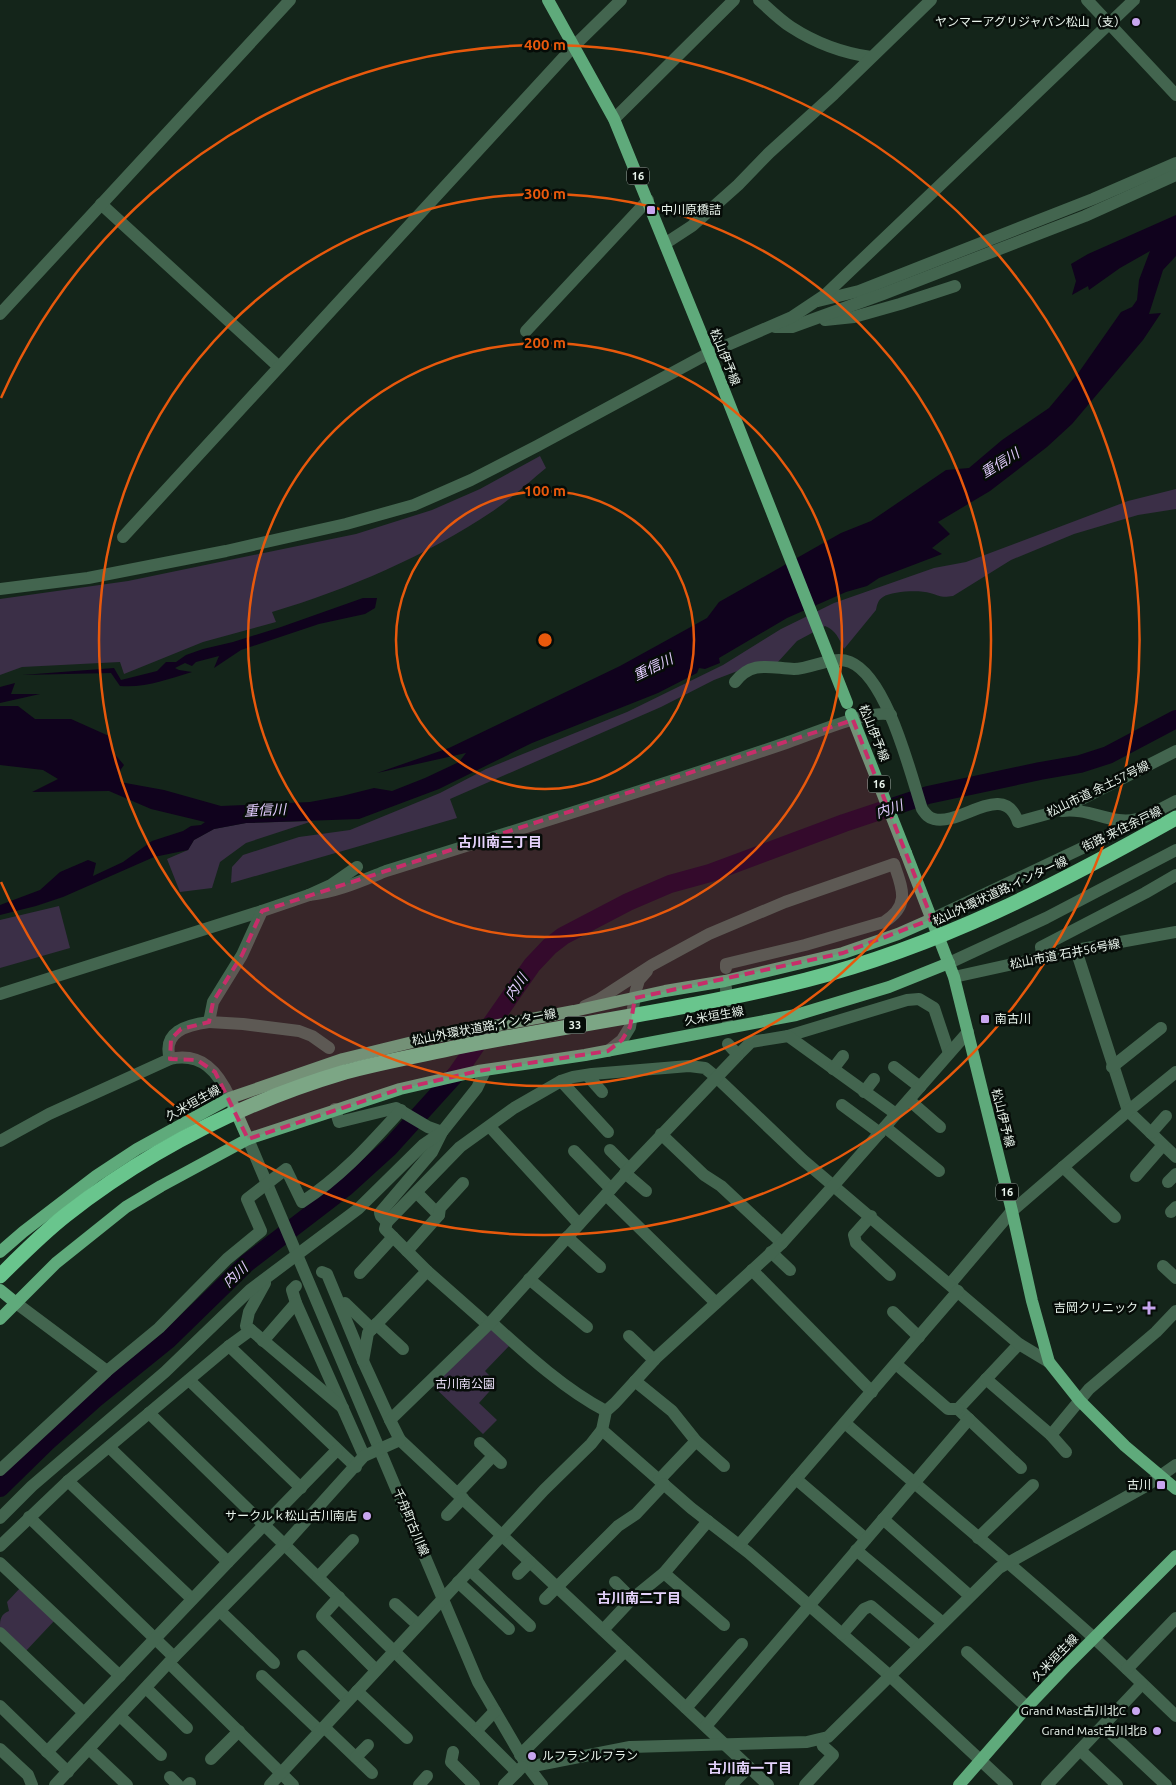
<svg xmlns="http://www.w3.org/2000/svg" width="1176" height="1785" font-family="Ubuntu,'Noto Sans JP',sans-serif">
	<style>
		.green { fill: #3b2f47 }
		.water { fill: #10021d }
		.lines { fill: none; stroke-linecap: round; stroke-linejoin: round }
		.river { stroke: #10021d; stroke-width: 18 }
		.minor { stroke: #43654f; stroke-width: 12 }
		.major { stroke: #5faa7b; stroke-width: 12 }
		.major-bridge { stroke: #5faa7b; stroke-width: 12 }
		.highway-bridge { stroke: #69c58d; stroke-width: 15 }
		.marked { fill: #c62e6a; fill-opacity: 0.2; stroke: #c62e6a; stroke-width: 4; stroke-dasharray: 10 6; stroke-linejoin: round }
		.ring { fill: none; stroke: #e8590c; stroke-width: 2.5 }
		.poi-dot { fill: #c8a6ef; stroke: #060c08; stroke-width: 2 }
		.labels { text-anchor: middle; stroke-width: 5; stroke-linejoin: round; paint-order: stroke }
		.shield { fill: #060c08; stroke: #a5aea8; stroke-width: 1 }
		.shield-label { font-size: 11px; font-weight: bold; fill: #e9f4ec }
		.poi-label { font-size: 12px; fill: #e9f4ec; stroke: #060c08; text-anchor: end }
		.street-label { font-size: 12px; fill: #e9f4ec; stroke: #060c08 }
		.park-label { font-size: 12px; fill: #eadff8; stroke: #060c08 }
		.water-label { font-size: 14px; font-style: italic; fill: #e0cafc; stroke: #060c08 }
		.neighbourhood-label { font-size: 14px; font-weight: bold; fill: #e5d2fc; stroke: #060c08 }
		.centre { fill: #e8590c; stroke: #060c08; stroke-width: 2.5 }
		.ring-label { font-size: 15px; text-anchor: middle; font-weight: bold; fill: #e8590c; stroke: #060c08; stroke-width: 5; stroke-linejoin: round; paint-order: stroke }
	</style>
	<rect width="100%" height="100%" fill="#14251a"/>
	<g class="green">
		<path d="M540,456L546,468C529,482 512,498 493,511C426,556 349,589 272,612L276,622L203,642L124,674L120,662L22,667L0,675V599L128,581L356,534L432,510L480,489Z"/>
		<path d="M1176,489V509L1138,515L1074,534L1011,560L953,596C941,598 941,596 930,593C920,590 892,591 883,597C878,600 877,605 876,610L844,649C839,639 836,630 825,626L797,641L777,663L761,662L714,680L661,707L450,799L457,818L231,883L232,867L243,855L299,837L350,830L440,793L486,769L627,712L723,665L781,629L834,603L934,568L966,562L1128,501Z"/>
		<path d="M313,821L246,843L220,862L212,888L180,892L167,859L188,850L194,840L214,829L246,823Z"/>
		<path d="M59,906L70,948L0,968V920Z"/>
		<path d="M490,1326L511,1344L485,1371L497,1383L479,1403L497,1420L483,1434L431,1384Z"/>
		<path d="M21,1587L55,1620L24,1653L0,1627C0,1619 1,1614 9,1611L7,1602Z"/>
	</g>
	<g class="water">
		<path d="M1176,215V256L1163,270L1149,314L1161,313L1143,340L1072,424L1047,447L990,491L938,522L950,534L932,548L942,554L879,578L867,586L846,592L787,618L719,658L720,663L705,669L699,668L697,673L658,693L532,743L439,789L359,819L246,823L214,829L194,840L188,850L154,857L63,897L36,906L0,915V905L40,890L60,872L88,860L96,863L93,876L123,862L152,841L183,831L191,826L201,825L205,822L151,809L109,791L32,792L58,779L43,770L0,765V706H18L35,719H71L109,736L112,751L124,765L119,772L120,782L164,790L221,806L310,802L342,796L374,788L392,791L425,778L459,762L466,753L377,773L449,748L620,666L707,618L719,602L841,533L871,521L946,470L969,468L1002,440L1049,408L1079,372L1121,312L1132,307L1137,300L1139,280L1150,251L1120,268L1089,290L1088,286L1072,295L1076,281L1071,264L1088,254Z"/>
		<path d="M363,598H377L375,608L365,614L319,624L241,650L214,668L219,656L196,662L192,666L185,663L175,668L179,670L192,672C168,679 146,688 120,686L111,673L22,675L114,668L121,680L157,671L166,662H176L186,655L203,649L233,642L281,627Z"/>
		<path d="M15,683L11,694H40L0,703V687Z"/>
	</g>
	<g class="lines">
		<path class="river" d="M0,1488L47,1442L95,1399L168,1340L247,1263L346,1187L390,1147L457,1073L532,965L550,946L563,936L628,902L670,884L710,873L844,823L928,795L1040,771L1080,764L1108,755L1176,719"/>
		<g class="minor">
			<path d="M759,0C769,9 780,20 791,27C814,42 843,53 871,57"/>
			<path d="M1087,0L1176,95"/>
			<path d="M614,119L734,0"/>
			<path d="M101,204L279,367"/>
			<path d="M666,243L692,226L738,185L769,153L834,94L931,0"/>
			<path d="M818,301L859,291L1093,199L1176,163"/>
			<path d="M0,314L290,0"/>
			<path d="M825,320L854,317L900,304L955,286"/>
			<path d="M775,327H792L883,294L1085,216L1176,175"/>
			<path d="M526,331L648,200"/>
			<path d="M123,537L574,46L621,0"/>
			<path d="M0,589L88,578L226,551L346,524L414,505L471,480L537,446L709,353L792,317L825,295L1134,0"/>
			<path d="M735,682C752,660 770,668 794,669C812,669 832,655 850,662C887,677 910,772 922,809C925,813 928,818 934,819C961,826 1004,780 1018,822L1047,814L1076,802L1176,751"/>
			<path d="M1062,811C1088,807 1114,826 1137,819"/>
			<path d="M309,895C337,892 361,881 386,871C519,829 654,788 786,743C807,736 872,708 891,715"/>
			<path d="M932,919L1114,833L1176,801"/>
			<path d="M1076,950L1128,1111L1176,1157"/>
			<path d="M1043,958L1041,947L1145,893L1176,875"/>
			<path d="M949,963L1046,918L1176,850"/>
			<path d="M954,977L1076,950L1176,932"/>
			<path d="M726,988L727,1019"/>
			<path d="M0,994L262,911"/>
			<path d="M585,1006L598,1000L652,965L709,934L785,902L894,864C902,888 911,905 884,922L805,945L726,964V968"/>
			<path d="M209,1022L243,1024L299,1031L312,1036L329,1048"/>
			<path d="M788,1036L907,1000L919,999L934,1008L949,1053"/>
			<path d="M608,1051L622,1040L630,1027L636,990L639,980L647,971"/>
			<path d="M738,1055L751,1042L788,1036L896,1114"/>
			<path d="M170,1059C162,1032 186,1025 209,1022L213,1002L242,955L262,911L309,895L331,885L357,867"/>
			<path d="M894,1067L920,1087"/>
			<path d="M1112,1067L1161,1028"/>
			<path d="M833,1069L843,1056"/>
			<path d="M587,1075L602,1092"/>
			<path d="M561,1081L608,1132"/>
			<path d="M864,1092L874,1079"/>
			<path d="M909,1100L940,1127"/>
			<path d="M842,1105L880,1133"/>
			<path d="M335,1109L339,1122L396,1108L428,1127L442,1132"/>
			<path d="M490,1127L579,1224"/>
			<path d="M885,1127L939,1171"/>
			<path d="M1151,1133L1166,1116"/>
			<path d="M661,1134L704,1175L721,1186L782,1243"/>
			<path d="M248,1139L478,1682L526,1764L542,1785"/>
			<path d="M0,1141L49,1114L170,1059C202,1052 218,1072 230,1098"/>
			<path d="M610,1150L629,1169"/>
			<path d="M574,1151L611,1189"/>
			<path d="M1063,1167L1115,1217"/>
			<path d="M625,1173L646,1191"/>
			<path d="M1136,1176L1163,1145"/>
			<path d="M1168,1182L1176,1174"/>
			<path d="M417,1193L439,1215"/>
			<path d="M606,1195L716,1303"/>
			<path d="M1171,1212L1176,1207"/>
			<path d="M871,1216L854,1235L856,1243L890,1275"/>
			<path d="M387,1222L381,1216L380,1213L432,1152L442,1132L477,1088L485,1071"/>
			<path d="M567,1237L600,1267"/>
			<path d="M407,1251L439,1215L440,1208L463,1183"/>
			<path d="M771,1252L790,1270"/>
			<path d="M1163,1266L1176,1278"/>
			<path d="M752,1270L872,1392"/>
			<path d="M427,1271L487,1324"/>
			<path d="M322,1272L327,1274L363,1361L390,1420"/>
			<path d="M360,1273L393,1237"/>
			<path d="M529,1279L587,1327"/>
			<path d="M950,1284L1012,1211L1128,1111L1176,1072"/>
			<path d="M296,1286L292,1290L296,1303L364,1456"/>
			<path d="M16,1303L107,1371"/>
			<path d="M345,1303L372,1329"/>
			<path d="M893,1312L919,1337"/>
			<path d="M491,1322C525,1353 565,1390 606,1411"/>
			<path d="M376,1324L403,1349"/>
			<path d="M251,1330L246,1326L249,1312L265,1283"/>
			<path d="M629,1336L654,1360"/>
			<path d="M263,1341L296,1303"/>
			<path d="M1019,1344L958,1409L1021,1468"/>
			<path d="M229,1346L356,1467"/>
			<path d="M363,1361L368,1333L427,1271L385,1229L387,1222L460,1147L514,1108L561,1081L573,1077L592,1074L689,1066L705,1068L716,1077L803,1160L1019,1344L1049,1362"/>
			<path d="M896,1364L948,1409H958"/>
			<path d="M986,1379L1051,1435L1089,1389L1156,1332L1176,1311"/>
			<path d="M189,1380L301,1488"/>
			<path d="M635,1381L672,1411L696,1441L724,1466"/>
			<path d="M149,1413L476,1731L495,1711"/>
			<path d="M845,1423C927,1495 1012,1564 1093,1637C1121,1663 1148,1689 1176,1716"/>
			<path d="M602,1430L691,1508L749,1553L889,1675L1007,1785"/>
			<path d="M1051,1435L1066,1452"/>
			<path d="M400,1440L768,1785"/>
			<path d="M480,1443L501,1463"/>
			<path d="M109,1447L228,1562"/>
			<path d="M0,1470L107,1371L159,1328L227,1259L261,1231L247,1199L286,1169L302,1202C342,1176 369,1145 401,1110"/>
			<path d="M796,1479L866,1539"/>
			<path d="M659,1480L696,1441"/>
			<path d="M68,1481L192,1599"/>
			<path d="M458,1493L493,1456"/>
			<path d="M447,1515L463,1498"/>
			<path d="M29,1517L174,1657"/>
			<path d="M0,1518L32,1486L165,1372L250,1290L358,1209L423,1145L442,1132"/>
			<path d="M883,1519L970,1596"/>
			<path d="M978,1538L1033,1485"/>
			<path d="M739,1545L958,1291"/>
			<path d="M0,1546L68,1481L229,1346L251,1330L343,1408"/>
			<path d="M856,1550L943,1623"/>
			<path d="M0,1563L120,1676"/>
			<path d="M470,1570L530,1626"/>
			<path d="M664,1573L724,1625"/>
			<path d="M518,1574L530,1562"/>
			<path d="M318,1577L353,1540"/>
			<path d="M458,1582L509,1629"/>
			<path d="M615,1582L632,1599"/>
			<path d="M339,1597L322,1616L376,1670"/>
			<path d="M545,1599L618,1526L636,1514L664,1484"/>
			<path d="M395,1604L418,1625"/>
			<path d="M220,1611L274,1663"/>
			<path d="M603,1630L632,1599L664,1573L708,1521"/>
			<path d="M0,1633L84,1713"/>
			<path d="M842,1634L864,1609L871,1606L918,1646"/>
			<path d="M967,1652L1027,1707"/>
			<path d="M303,1656L348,1700"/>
			<path d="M169,1663L293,1785"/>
			<path d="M1127,1669L1176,1618"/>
			<path d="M262,1676L320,1731"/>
			<path d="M146,1688L187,1728"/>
			<path d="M357,1691L407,1738"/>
			<path d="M0,1706L68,1772"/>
			<path d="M686,1708L742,1644"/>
			<path d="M120,1716L161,1755"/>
			<path d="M706,1726L969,1419"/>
			<path d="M1103,1726L1166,1785"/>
			<path d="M324,1727L372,1773"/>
			<path d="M476,1731L517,1772"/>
			<path d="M0,1749L28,1775L32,1785"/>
			<path d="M89,1749L127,1785"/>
			<path d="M1080,1750L1117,1785"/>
			<path d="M47,1752L228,1562L337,1450"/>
			<path d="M453,1752L451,1762L474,1785"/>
			<path d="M520,1755L625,1651"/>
			<path d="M356,1757L368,1745"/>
			<path d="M211,1759L239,1731"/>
			<path d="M528,1767L630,1747L807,1742L828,1737L999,1568L1146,1486L1176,1465"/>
			<path d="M170,1777L178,1785"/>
			<path d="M55,1785L174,1657L284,1545L364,1456L400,1440L390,1420L491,1322L629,1169L738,1055L728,1044"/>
			<path d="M188,1785L190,1783"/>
			<path d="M270,1785L544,1490L591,1444L602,1430L606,1411L615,1403L657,1357L782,1243L834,1185L968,1032"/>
			<path d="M419,1785L427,1776"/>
			<path d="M504,1785L522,1767"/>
			<path d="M731,1785L749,1767"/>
			<path d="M805,1785L833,1755L823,1746L821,1740"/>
			<path d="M1047,1785L1142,1684"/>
		</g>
		<g class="major">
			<path d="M548,0L614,119L712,360"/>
			<path d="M906,853L954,977L1012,1211L1032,1301L1049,1362L1080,1401L1125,1446L1176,1489"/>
			<path d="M233,1105L248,1139"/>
			<path d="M0,1252L23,1232L96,1176L137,1149L230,1098L343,1059L429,1038L574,1011L665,991L725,981L843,953L898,934L932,919"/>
			<path d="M0,1290L16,1303"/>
			<path d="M0,1319L56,1263L126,1207L161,1186L248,1139L400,1089L478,1071L585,1055L796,1015L889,987L949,963"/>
			<path d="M959,1785L1027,1707L1066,1666L1176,1556"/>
		</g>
		<g class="major-bridge">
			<path d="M712,360L847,703"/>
			<path d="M851,714L906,853"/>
		</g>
		<path class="highway-bridge" d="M0,1276C21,1255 43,1233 66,1215C149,1150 244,1102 345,1072C382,1062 421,1055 458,1047C574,1024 692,1009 806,980C939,946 1057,885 1176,818"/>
	</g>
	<path class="marked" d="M853,720L932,919L843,953L635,998L630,1027L622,1040L608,1051L478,1071L400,1089L248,1139L215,1072L197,1060L170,1059L171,1039L181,1029L209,1022L213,1002L242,955L262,911Z"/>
	<g class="ring">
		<circle cx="545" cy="640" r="149"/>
		<circle cx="545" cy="640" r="297"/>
		<circle cx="545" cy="640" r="446"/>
		<path d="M1 398A595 595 0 1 1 1 882"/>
	</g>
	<g class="poi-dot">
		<circle cx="1136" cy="22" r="5"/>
		<rect x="646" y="205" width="10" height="10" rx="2.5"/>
		<rect x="980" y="1014" width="10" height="10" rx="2.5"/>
		<path d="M1146.5 1300.5h5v5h5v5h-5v5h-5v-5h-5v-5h5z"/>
		<rect x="1156" y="1480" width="10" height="10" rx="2.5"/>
		<circle cx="367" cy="1516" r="5"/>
		<circle cx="1136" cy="1711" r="5"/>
		<circle cx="1157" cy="1731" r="5"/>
		<circle cx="532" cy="1756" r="5"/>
	</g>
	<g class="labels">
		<g class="shield">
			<rect x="627" y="167.5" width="22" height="17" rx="4"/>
			<rect x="868" y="775.5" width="22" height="17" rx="4"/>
			<rect x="564" y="1016.5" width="22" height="17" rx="4"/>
			<rect x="996" y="1183.5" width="22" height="17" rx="4"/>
		</g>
		<g class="shield-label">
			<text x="638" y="180">16</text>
			<text x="879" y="788">16</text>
			<text x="575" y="1029">33</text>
			<text x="1007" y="1196">16</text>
		</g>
		<g class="poi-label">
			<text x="1126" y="26">ヤンマーアグリジャパン松山（支）</text>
			<text x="661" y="214" text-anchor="start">中川原橋詰</text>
			<text x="995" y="1023" text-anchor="start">南古川</text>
			<text x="1138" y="1312">吉岡クリニック</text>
			<text x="1151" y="1489">古川</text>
			<text x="357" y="1520">サークルｋ松山古川南店</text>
			<text x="1126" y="1715">Grand Mast古川北C</text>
			<text x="1147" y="1735">Grand Mast古川北B</text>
			<text x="542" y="1760" text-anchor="start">ルフランルフラン</text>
		</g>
		<g class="street-label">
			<text transform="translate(725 357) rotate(68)" y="4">松山伊予線</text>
			<text transform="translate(874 733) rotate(68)" y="4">松山伊予線</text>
			<text transform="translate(1098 789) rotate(-26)" y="4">松山市道 余土57号線</text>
			<text transform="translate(1122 829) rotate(-26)" y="4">街路 来住余戸線</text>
			<text transform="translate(1000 891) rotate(-25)" y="4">松山外環状道路;インター線</text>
			<text transform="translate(1065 954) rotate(-11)" y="4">松山市道 石井56号線</text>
			<text transform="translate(714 1016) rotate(-10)" y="4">久米垣生線</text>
			<text transform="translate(484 1027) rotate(-11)" y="4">松山外環状道路;インター線</text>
			<text transform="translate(193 1103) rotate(-29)" y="4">久米垣生線</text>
			<text transform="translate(1003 1118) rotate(76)" y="4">松山伊予線</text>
			<text transform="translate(411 1522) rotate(67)" y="4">千舟町古川線</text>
			<text transform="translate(1055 1658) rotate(-46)" y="4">久米垣生線</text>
		</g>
		<g class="park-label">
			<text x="465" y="1388">古川南公園</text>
		</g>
		<g class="water-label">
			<text transform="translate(1000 463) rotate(-32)" y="5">重信川</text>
			<text transform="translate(653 667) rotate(-26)" y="5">重信川</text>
			<text transform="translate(889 809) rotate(-19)" y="5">内川</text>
			<text transform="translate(265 810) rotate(-3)" y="5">重信川</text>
			<text transform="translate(516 987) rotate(-55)" y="5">内川</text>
			<text transform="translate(235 1275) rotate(-43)" y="5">内川</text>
		</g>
		<g class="neighbourhood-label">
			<text x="500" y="847">古川南三丁目</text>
			<text x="639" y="1603">古川南二丁目</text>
			<text x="750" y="1773">古川南一丁目</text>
		</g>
	</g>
	<circle cx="545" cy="640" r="8" class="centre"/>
	<g class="ring-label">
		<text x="545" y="50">400 m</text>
		<text x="545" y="199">300 m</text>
		<text x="545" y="348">200 m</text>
		<text x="545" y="496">100 m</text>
	</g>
</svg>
